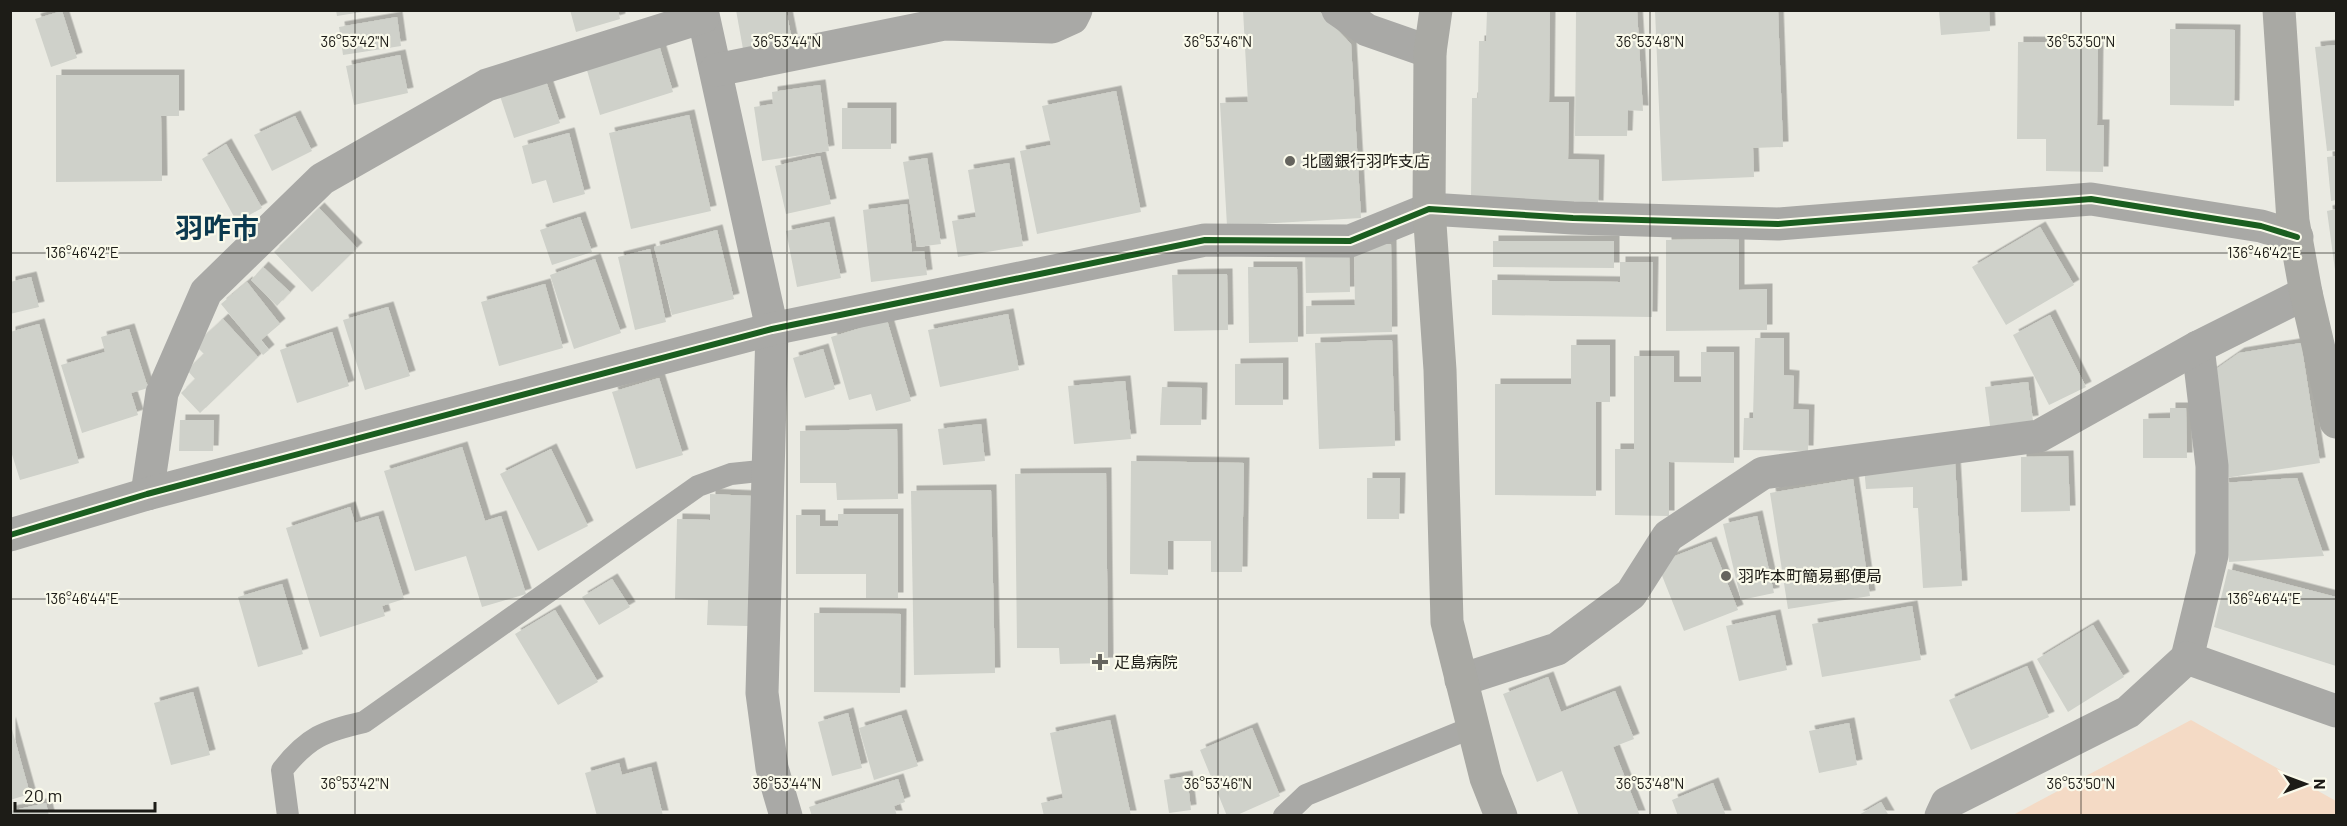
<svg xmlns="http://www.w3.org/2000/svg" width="2347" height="826" font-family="Barlow,'Noto Sans JP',sans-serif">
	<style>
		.green { fill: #f4dac5 }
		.building { fill: #cfd1ca; filter: url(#shadow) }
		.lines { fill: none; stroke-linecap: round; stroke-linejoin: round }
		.lane { stroke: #a9a9a6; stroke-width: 22 }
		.street { stroke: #a9a9a6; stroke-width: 33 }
		.secondary { stroke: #a9a9a4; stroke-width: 33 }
		.cycleway-casing { stroke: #fafaeb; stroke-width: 10 }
		.cycleway { stroke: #1b5e20; stroke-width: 6 }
		.ticks { fill: none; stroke: #1d1c17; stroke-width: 1.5; stroke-opacity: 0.45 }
		.poi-dot { fill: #65645e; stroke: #fafaeb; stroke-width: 2 }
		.labels { text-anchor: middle; stroke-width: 4.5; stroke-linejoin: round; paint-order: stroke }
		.poi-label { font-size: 16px; fill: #1d1c17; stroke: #fafaeb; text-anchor: start }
		.town-label { font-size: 28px; font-weight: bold; fill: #0c3a4f; stroke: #fafaeb }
		.ticks-label { font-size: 15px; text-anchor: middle; fill: #1d1c17; stroke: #fafaeb; stroke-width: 4.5; stroke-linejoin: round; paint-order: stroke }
	</style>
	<defs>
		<filter id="shadow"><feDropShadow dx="5.5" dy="-5.5" stdDeviation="0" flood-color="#0004"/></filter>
	</defs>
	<rect width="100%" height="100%" fill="#eaeae2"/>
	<path class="green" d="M2191,720L2336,801V815H2013Z"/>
	<g class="building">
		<path d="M336,10H362V12L337,16Z"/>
		<path d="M570,10H618L620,19L576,32Z"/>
		<path d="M736,10H786L792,40L743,49Z"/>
		<path d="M1243,10H1318L1351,44L1361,218L1227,226L1220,103L1248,102Z"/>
		<path d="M1487,10H1550L1549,102H1569L1568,159L1599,160L1598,206L1471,199L1472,98H1478L1479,41H1486Z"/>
		<path d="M1576,10H1637L1643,111L1628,110L1627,136H1575Z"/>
		<path d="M1655,10H1778L1783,147L1753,148L1754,177L1662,181Z"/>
		<path d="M1939,10H1989L1990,31L1941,35Z"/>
		<path d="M62,11L77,58L51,67L35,19Z"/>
		<path d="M397,17L401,46L343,55L339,27Z"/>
		<path d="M2170,29L2235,30L2234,106L2170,105Z"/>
		<path d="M657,38L673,92L600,115L584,60Z"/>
		<path d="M2018,42L2098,43L2097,125H2104L2103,172L2046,171V139H2017Z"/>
		<path d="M2336,45V150L2327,151L2315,47Z"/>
		<path d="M400,55L408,93L354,105L346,66Z"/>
		<path d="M56,75H179V116H161L162,181L56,182Z"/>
		<path d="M545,78L560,123L514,138L499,93Z"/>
		<path d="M820,85L829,151L762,161L754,107L773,104L772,92Z"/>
		<path d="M1116,91L1141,212L1037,234L1020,151L1051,145L1042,106Z"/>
		<rect x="842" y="108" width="49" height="41"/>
		<path d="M689,115L711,211L631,229L609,133Z"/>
		<path d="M295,116L312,151L272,171L254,135Z"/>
		<path d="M569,133L585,194L553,203L546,180L532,184L522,146Z"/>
		<path d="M226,144L262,208L237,222L202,159Z"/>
		<path d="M820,156L831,204L786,214L775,166Z"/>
		<path d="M2336,156V200L2331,201L2327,157Z"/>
		<path d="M927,158L941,244L917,247L903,162Z"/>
		<path d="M1009,163L1023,246L958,257L952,221L976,217L968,170Z"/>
		<path d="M907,204L912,252L924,251L927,275L871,282L863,210Z"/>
		<path d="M319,208L357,248L312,292L274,252Z"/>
		<path d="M2336,209V270H2335L2327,211Z"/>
		<path d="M580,217L592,252L552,265L540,230Z"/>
		<path d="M829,222L841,278L797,287L786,231Z"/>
		<path d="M2040,227L2074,285L2006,325L1972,267Z"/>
		<path d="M717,230L734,299L672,315L654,247Z"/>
		<path d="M1739,239V290L1767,289V330L1666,331V240Z"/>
		<path d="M1493,241H1614V268L1493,267Z"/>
		<path d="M1354,244H1391L1392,332L1306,334V306L1355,305Z"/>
		<path d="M650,249L666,322L635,330L618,257Z"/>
		<path d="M1305,249H1349L1350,292L1306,293Z"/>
		<path d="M595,259L621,333L574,349L550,275Z"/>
		<path d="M1620,262H1653L1652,317L1492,315V280L1620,282Z"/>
		<path d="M263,267L290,292L277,306L251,280Z"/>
		<path d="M1248,267H1297L1298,342L1249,343Z"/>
		<path d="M1227,274L1228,330L1174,331L1172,275Z"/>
		<path d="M31,277L39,307L10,314V282Z"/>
		<path d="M247,282L280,324L261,340L269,350L263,355L221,304Z"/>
		<path d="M545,284L563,348L499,366L481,302Z"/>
		<path d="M388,307L410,376L365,390L343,320Z"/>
		<path d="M1008,314L1019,370L940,387L928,330Z"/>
		<path d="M2050,315L2086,387L2049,405L2013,335Z"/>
		<path d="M223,319L258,357L200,413L181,393L195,379L187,370L204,354L195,345Z"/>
		<path d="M887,320L911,401L876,411L871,394L849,400L831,337Z"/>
		<path d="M39,324L79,463L20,480L10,448V332Z"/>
		<path d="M129,329L148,388L131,393L138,415L82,433L61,365L105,352L101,337Z"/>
		<path d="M332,332L349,386L297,403L280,350Z"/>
		<path d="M1755,338H1784V375L1794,376L1793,409L1809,410L1808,451L1743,450L1744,418H1753Z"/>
		<path d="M1392,340L1395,446L1319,449L1315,343Z"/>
		<path d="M2301,343L2320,463L2225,478L2209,374L2239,353Z"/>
		<path d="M1571,345H1610V402H1596V496L1495,495V384H1571Z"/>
		<path d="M823,349L835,389L805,398L793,358Z"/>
		<path d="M1701,352H1734V463L1669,462V516L1615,515V449H1634V356H1674V382H1701Z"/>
		<path d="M1283,363V405H1235V364Z"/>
		<path d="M659,378L683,455L636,469L612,392Z"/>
		<path d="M1125,381L1131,439L1074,444L1068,386Z"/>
		<path d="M2028,382L2033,421L1990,426L1985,387Z"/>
		<path d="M1162,387L1202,388L1201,425H1160Z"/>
		<path d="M2170,408H2186L2187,458H2143V419L2170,418Z"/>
		<path d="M180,420H214L213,451H179Z"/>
		<path d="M981,424L985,461L943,465L938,429Z"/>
		<path d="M897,429L898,499L837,500L836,483H800V431Z"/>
		<path d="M462,447L485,521L501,516L526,594L482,607L466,556L415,571L384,471Z"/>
		<path d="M551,449L588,526L538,551L500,474Z"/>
		<path d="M2068,456L2070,511L2021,512V457Z"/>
		<path d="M1131,461L1244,463L1242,572H1211V541H1168V575L1130,574Z"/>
		<path d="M1955,462L1962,586L1923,588L1918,508H1913V487L1866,489L1864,467Z"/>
		<path d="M1106,473L1108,663L1060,664L1059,648H1017L1015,474Z"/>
		<path d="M1367,478H1400L1399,519H1367Z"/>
		<path d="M2297,478L2324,556L2229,562L2223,483Z"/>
		<path d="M1853,479L1870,596L1788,609L1770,493Z"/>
		<path d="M991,490L995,673L914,675L911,491Z"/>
		<path d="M710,494L752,496L748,626L707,625L708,600L675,599L677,519L710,520Z"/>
		<path d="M350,507L355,523L378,516L404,599L382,606L385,616L320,637L286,528Z"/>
		<path d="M838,514H898V598H866V574H796V515H820V526H838Z"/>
		<path d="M1757,516L1774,593L1741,600L1723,524Z"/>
		<path d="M1711,542L1738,610L1684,631L1657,563Z"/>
		<path d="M2228,569L2336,597V666L2214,627Z"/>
		<path d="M612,579L630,607L599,625L582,597Z"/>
		<path d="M282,584L303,654L258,667L238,597Z"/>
		<path d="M1912,606L1921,660L1822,677L1812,624Z"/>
		<path d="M555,610L598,682L558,705L515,634Z"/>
		<path d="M814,613L901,614L900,693L814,692Z"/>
		<path d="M1775,615L1787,670L1739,681L1726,626Z"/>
		<path d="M2093,625L2124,677L2068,712L2037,659Z"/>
		<path d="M2027,666L2049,717L1971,750L1949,700Z"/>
		<path d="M1548,677L1561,712L1615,691L1634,739L1613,747L1640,816H1579L1562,771L1537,782L1503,694Z"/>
		<path d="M193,692L210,755L171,765L154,703Z"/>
		<path d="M848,713L862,768L832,776L818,722Z"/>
		<path d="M901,715L918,766L874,780L859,728Z"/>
		<path d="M1110,720L1131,816H1044L1041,803L1063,798L1050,733Z"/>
		<path d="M10,722L30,794L10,800Z"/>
		<path d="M1849,723L1857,765L1819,773L1809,731Z"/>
		<path d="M1252,728L1280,796L1235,816H1227L1200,750Z"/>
		<path d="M619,763L622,775L651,767L663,816H597L585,773Z"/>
		<path d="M1187,776L1191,810L1169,813L1164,780Z"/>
		<path d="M898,779L905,802L894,806L897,816H812L809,807Z"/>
		<path d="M1713,783L1726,816H1678L1672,800Z"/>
		<path d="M1881,802L1889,816H1857Z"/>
		<path d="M46,803L49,816H10V811Z"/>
	</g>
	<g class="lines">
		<g class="lane">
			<path d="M288,816L282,770C308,737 324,731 364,722L698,486L731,474L769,470"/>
			<path d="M1284,816L1306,795L1473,727"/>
		</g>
		<g class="street">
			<path d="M702,10L772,329L762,693L772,768L786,816"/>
			<path d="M1338,10L1367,30L1430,52"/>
			<path d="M716,70L944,24L1052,27L1072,18L1076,10"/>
			<path d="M147,494L162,393L206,292L322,179L487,85L703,17"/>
			<path d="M10,535L147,494L772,329L1205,240L1350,241L1429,209L1573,218L1778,224L2091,199L2261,226L2297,237"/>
			<path d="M2187,658L2212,555V466L2198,347"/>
			<path d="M1461,680L1557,649L1631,594L1668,536L1763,473L2039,436L2198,347L2306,293"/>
			<path d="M1941,816L1947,803L2128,712L2187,658L2336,711"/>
		</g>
		<g class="secondary">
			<path d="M1436,10L1430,52L1429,209L1440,370L1447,622L1486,778L1501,816"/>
			<path d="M2279,10L2293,221L2306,293L2336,422"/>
		</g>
		<defs>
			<path id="cycleway" d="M10,535L147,494L772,329L1205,240L1350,241L1429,209L1573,218L1778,224L2091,199L2261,226L2297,237"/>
		</defs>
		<use href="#cycleway" class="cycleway-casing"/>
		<use href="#cycleway" class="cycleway"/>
	</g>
	<path class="ticks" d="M355,10V816M787,10V816M1218,10V816M1650,10V816M2081,10V816M10,253H2336M10,599H2336"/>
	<g class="poi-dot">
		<circle cx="1290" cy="161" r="6"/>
		<circle cx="1726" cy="576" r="6"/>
		<path d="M1097 653h6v6h6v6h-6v6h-6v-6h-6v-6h6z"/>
	</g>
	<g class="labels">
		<g class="poi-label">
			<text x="1302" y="167">北國銀行羽咋支店</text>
			<text x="1738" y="582">羽咋本町簡易郵便局</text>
			<text x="1114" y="668">疋島病院</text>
		</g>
		<g class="town-label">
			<text x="217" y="238">羽咋市</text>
		</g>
	</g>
	<g class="ticks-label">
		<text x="355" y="47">36°53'42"N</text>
		<text x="787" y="47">36°53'44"N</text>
		<text x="1218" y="47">36°53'46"N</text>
		<text x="1650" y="47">36°53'48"N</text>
		<text x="2081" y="47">36°53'50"N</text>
		<text x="2264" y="258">136°46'42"E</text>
		<text x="82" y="258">136°46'42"E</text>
		<text x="2264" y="604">136°46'44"E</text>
		<text x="82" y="604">136°46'44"E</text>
		<text x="355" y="789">36°53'42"N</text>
		<text x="787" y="789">36°53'44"N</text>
		<text x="1218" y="789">36°53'46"N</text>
		<text x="1650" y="789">36°53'48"N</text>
		<text x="2081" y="789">36°53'50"N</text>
	</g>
	<rect width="2347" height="826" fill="none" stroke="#1d1c17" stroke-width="24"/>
	<g transform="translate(2305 784) rotate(90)" stroke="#fafaeb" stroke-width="4.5" paint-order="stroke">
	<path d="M0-4.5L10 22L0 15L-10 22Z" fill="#1d1c17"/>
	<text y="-9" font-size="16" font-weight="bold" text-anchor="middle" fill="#1d1c17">N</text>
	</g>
	<path d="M15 802v9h140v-9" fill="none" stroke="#1d1c17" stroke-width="3"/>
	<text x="24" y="802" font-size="18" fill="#1d1c17" stroke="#fafaeb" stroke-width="4.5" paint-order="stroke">20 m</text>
</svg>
